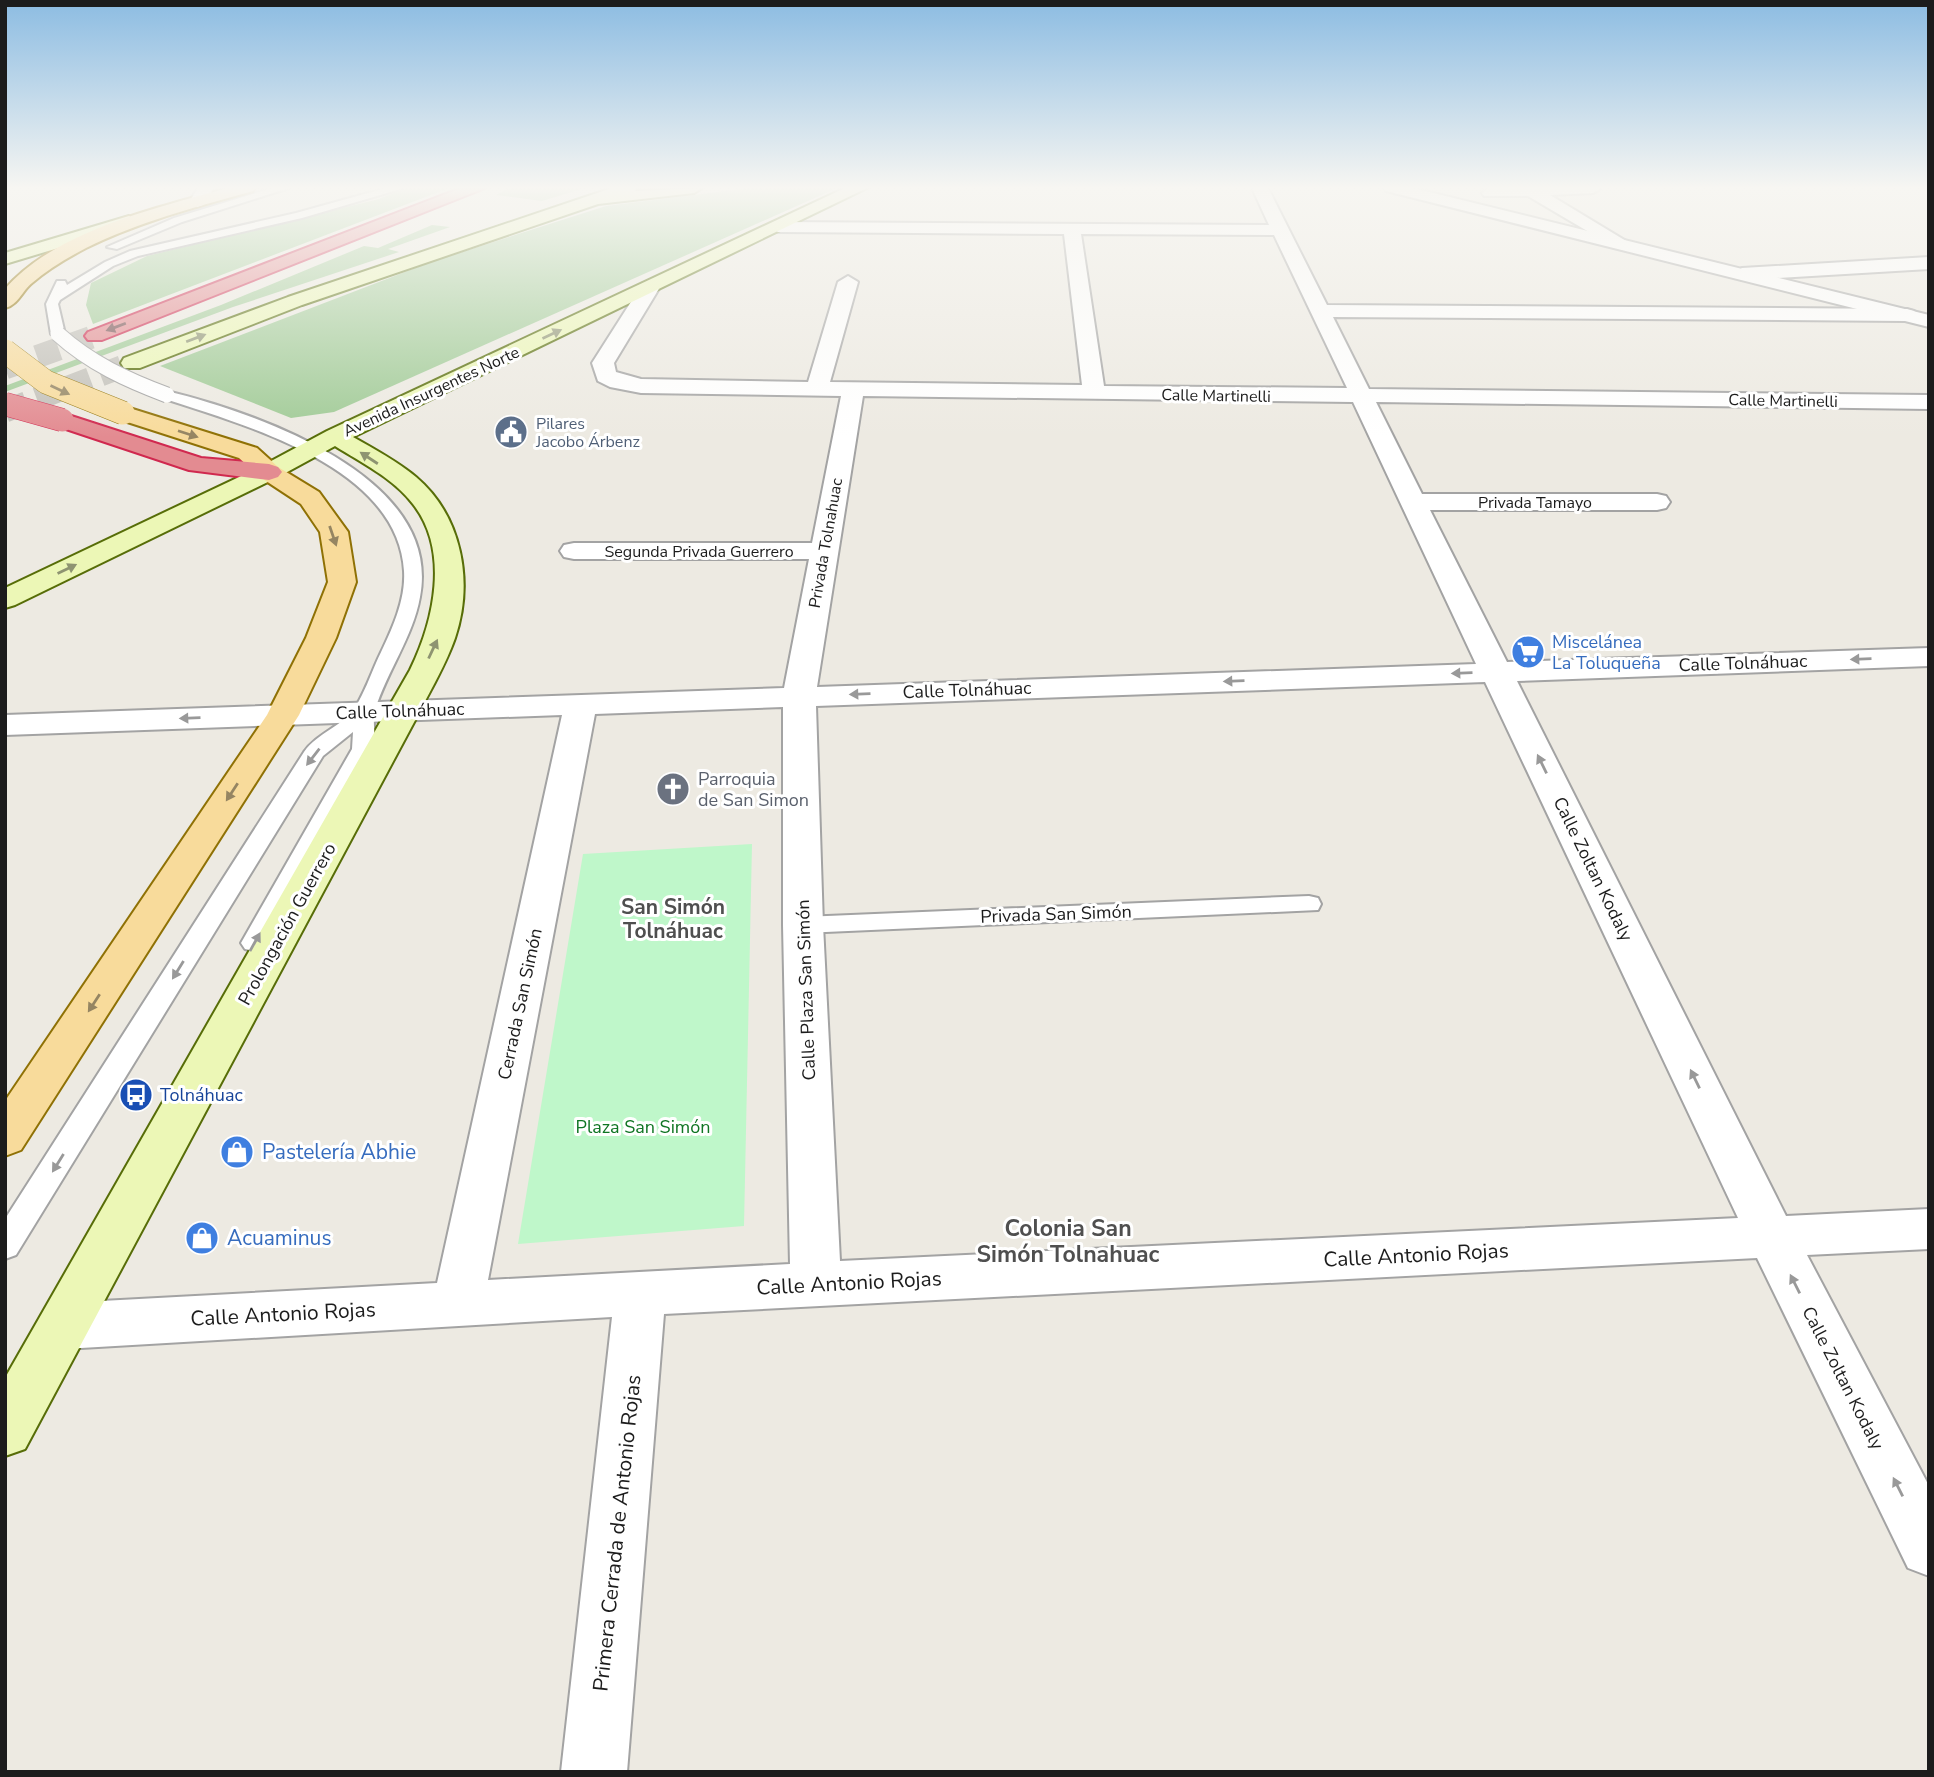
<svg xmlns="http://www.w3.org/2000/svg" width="1934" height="1777" font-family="'Nunito Sans',sans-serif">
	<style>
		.forest { fill: #a1cb97 }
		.park { fill: #bff7ca }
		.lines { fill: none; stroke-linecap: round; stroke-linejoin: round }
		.secondary-tunnel { stroke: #c3c1ba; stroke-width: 23; stroke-dasharray: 23 11; stroke-linecap: butt }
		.motorway-tunnel { stroke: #c3c1ba; stroke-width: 23; stroke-dasharray: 23 11; stroke-linecap: butt }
		.service-casing { stroke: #a3a3a3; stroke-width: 4 }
		.minor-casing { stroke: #a3a3a3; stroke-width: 4 }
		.tertiary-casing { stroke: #a3a3a3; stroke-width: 4 }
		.secondary-casing { stroke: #576d08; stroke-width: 4 }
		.primary-casing { stroke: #8f7105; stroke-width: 4 }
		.motorway-casing { stroke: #d0294f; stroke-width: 4 }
		.service { fill: #fff; fill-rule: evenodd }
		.minor { fill: #fff; fill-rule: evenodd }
		.tertiary { fill: #fff; fill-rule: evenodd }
		.secondary { fill: #ecf7b6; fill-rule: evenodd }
		.primary { fill: #f8db9b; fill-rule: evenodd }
		.motorway { fill: #e38b91; fill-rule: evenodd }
		.service-bridge-casing { stroke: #a3a3a3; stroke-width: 17; stroke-linecap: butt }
		.primary-bridge-casing { stroke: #8f7105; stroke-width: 24; stroke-linecap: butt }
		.motorway-bridge-casing { stroke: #d0294f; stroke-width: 24; stroke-linecap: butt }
		.service-bridge { stroke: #fff; stroke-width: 15 }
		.primary-bridge { stroke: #f8db9b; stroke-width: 23 }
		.motorway-bridge { stroke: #e38b91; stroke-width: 23 }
		.oneway { fill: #764e51 }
		.oneway2 { fill: #8e9471 }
		.oneway3 { fill: #958562 }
		.oneway4 { fill: #999 }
		.labels { text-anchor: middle; stroke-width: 6; stroke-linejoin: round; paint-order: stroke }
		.far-street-label { font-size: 16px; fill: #1c1c1c; stroke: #fff }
		.far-service-label { font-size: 16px; fill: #4e5e75; stroke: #fff; text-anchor: start }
		.shop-label { font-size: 18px; fill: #366cbe; stroke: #fff; text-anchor: start }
		.street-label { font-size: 18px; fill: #1c1c1c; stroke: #fff }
		.worship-label { font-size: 18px; fill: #5b616d; stroke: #fff; text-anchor: start }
		.transit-label { font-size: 18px; fill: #164399; stroke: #fff; text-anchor: start }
		.park-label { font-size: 18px; fill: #0f7523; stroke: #fff }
		.quarter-label { font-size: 21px; font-weight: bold; fill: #4f4f4f; stroke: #fff }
		.near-shop-label { font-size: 21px; fill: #366cbe; stroke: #fff; text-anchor: start }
		.near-street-label { font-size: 21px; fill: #1c1c1c; stroke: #fff }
		.near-neighbourhood-label { font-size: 23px; font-weight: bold; fill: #4f4f4f; stroke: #fff }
	</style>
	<rect width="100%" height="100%" fill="#edeae2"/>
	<g class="forest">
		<path d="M406,188H449L93,324L86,305L91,283L147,256L379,199Z"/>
		<path d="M509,188H585L542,201L496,195Z"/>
		<path d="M749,188H837L334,412L291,418L160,366L431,262L606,206Z"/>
		<path d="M432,225L450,227L388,249L399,252L233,307L5,392V386L221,305L364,246L378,248Z"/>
	</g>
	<path class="park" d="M752,844L744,1226L518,1244L583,854Z"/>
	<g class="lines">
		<path class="secondary-tunnel" d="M5,411L132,363"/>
		<path class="motorway-tunnel" d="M5,368L95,336"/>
		<defs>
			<g id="service">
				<path d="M272,188H289L182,222L117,249L107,247L174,218Z"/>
				<path d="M386,188H404L302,218L138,256L113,266L60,300L58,304L65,334L58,338L51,334L46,304L57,281H65L67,285L105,262L130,251L296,213Z"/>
				<path d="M167,391C256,413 443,476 420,597C413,637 387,671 375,710C372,722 376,735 374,747C371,764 355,784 346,799C320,847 293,895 267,943L263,949L254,951L245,949L241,943L352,749L353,732L323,756L16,1255L5,1259V1219L304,752C317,733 345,725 356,706C364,693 370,677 376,663C389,635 406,603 404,571C398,466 244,425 162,398L160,395Z"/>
				<path d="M1309,896L1318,898L1321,904L1318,910L803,933L794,931L790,925L794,919L803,917Z"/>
			</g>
			<g id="minor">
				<path d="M198,188H214L203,205L197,207L189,202Z"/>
				<path d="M1252,188H1268L1327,305L1907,309L1914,311L1917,315L1914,319L1907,321L1333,317L1369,389L1929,395V409L1376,402L1422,494H1657L1666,496L1670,502L1666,508L1657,510H1430L1507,662L1929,648V666L1517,681L1786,1216L1929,1209V1249L1807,1255L1929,1486V1576L1908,1568L1757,1258L664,1314L627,1772H561L612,1317L64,1349L45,1342L38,1326L45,1310L64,1303L437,1283L562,715L5,735V715L784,688L809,559H574L564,557L560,551L564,545L574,543H812L841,396L641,393L610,387L598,381L592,363L643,283H657L660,287L614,363L616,372L641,379L808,382L838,282L848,276L858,282L830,382L1082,385L1064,234L778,232L769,227L778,222L1269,225ZM1081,234L1274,235L1347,388L1104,386ZM863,396L1353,402L1476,664L817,687ZM1485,682L1738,1218L840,1261L823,925L816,706ZM783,707V925L790,1264L488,1280L595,714Z"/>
				<path d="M1489,188H1601L1593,193L1550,195L1631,244L1628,248H1616L1528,196H1484L1482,193Z"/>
				<path d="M1929,257V269L1742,280L1733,274L1742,268Z"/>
			</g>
			<path id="tertiary" d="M1384,188H1413L1929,315V327L1386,191Z"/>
			<g id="secondary">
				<path d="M612,188H637L635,191L702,188L694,193L598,204L302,305L140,368H124L121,363L124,358L288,297Z"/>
				<path d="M845,188H867L353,437C374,449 397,461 416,477C462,516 474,582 455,638C446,664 432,687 420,711L25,1449L5,1456V1378L410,670C434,621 450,551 413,504C393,478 362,463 335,446L278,477L15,605L5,608V588L260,467L327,431Z"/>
				<path d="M129,216L138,221L135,225L5,264V253Z"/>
			</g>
			<g id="primary">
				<path d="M228,188H255L253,191C196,207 138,222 86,248C67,258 48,269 32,283C22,291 18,305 5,308V289C55,231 156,208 228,188Z"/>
				<path d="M123,406L257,448L278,467L319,492L348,532L356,582L336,638L299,715L21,1150L5,1156V1101L267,715L306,638L328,582L320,532L301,504L260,477L239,458L115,418L111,413L115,408Z"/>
			</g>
			<g id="motorway">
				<path d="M461,188H485L102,340H88L85,336L88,332Z"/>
				<path d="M62,413L201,458L269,464L278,467L282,472L278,477L269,480L189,470L54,425L50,420L54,415Z"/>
			</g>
		</defs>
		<use href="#service" class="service-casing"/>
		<use href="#minor" class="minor-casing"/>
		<use href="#tertiary" class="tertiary-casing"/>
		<use href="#secondary" class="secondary-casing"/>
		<use href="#primary" class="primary-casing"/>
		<use href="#motorway" class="motorway-casing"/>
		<use href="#service" class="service"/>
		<use href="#minor" class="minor"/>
		<use href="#tertiary" class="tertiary"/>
		<use href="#secondary" class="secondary"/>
		<use href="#primary" class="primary"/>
		<use href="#motorway" class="motorway"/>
		<defs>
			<path id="service-bridge" d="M58,334C90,363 127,380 167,395"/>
			<path id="primary-bridge" d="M5,351L46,382L123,413"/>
			<path id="motorway-bridge" d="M5,404L62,420"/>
		</defs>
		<use href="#service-bridge" class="service-bridge-casing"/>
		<use href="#primary-bridge" class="primary-bridge-casing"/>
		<use href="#motorway-bridge" class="motorway-bridge-casing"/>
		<use href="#service-bridge" class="service-bridge"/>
		<use href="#primary-bridge" class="primary-bridge"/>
		<use href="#motorway-bridge" class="motorway-bridge"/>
	</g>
	<defs><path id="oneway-solid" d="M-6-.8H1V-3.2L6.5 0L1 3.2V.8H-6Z" transform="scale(1.75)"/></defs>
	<use class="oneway" href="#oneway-solid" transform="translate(116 327) rotate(159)"/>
	<g class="oneway2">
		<use href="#oneway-solid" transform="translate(552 334) rotate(-25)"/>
		<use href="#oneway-solid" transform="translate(196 338) rotate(-21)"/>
		<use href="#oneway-solid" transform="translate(369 458) rotate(-147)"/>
		<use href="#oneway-solid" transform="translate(67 569) rotate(-26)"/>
		<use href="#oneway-solid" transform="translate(433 649) rotate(-65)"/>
	</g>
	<g class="oneway3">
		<use href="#oneway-solid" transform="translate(60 390) rotate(25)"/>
		<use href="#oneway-solid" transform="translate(188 434) rotate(18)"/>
		<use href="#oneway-solid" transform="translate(333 536) rotate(71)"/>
		<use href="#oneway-solid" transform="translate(232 792) rotate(123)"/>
		<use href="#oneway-solid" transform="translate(94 1003) rotate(123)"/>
	</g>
	<g class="oneway4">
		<use href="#oneway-solid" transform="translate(1861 659) rotate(178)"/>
		<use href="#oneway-solid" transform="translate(1462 673) rotate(178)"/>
		<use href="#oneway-solid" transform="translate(1234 681) rotate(178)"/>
		<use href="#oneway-solid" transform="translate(860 694) rotate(178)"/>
		<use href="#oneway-solid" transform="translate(190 718) rotate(178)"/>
		<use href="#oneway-solid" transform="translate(313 757) rotate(128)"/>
		<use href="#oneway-solid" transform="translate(1542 764) rotate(-116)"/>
		<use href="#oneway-solid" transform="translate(255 942) rotate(-61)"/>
		<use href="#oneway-solid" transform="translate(178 970) rotate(122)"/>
		<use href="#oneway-solid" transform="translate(1695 1079) rotate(-116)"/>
		<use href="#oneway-solid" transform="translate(58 1163) rotate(122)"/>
		<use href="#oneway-solid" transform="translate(1795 1284) rotate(-117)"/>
		<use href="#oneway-solid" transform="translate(1898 1487) rotate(-117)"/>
	</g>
	<linearGradient id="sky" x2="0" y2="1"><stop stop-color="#8cbce2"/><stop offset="0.43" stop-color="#f7f6f2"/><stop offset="1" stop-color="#f7f6f2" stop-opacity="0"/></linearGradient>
	<rect width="1934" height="437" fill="url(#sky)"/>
	<defs>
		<symbol id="civic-disc" viewBox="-11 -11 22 22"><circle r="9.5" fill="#5c6f8a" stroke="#fff"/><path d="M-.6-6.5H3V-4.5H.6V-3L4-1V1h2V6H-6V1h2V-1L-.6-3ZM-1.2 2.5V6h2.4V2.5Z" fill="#fff"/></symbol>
		<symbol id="supermarket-disc" viewBox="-11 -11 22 22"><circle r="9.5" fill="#3f7fe0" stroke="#fff"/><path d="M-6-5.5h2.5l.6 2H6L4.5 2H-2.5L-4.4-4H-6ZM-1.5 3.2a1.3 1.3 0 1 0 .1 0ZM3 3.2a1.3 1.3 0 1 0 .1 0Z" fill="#fff"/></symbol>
		<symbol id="church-disc" viewBox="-11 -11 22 22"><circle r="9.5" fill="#6b7280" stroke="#fff"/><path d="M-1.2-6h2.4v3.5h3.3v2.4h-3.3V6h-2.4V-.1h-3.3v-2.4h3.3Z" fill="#fff"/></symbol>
		<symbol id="bus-disc" viewBox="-11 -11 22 22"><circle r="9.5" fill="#1a4fb4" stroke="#fff"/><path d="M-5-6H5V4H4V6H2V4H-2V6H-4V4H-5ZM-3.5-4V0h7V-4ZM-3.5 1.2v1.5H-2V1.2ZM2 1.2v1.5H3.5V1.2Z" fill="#fff"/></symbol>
		<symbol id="shop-disc" viewBox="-11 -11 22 22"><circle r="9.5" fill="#3f7fe0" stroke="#fff"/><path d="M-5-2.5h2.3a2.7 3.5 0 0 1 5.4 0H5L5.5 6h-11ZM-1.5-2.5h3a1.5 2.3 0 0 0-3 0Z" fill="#fff"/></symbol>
	</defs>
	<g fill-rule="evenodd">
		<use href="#civic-disc" x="492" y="413" width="38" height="38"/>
		<use href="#supermarket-disc" x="1509" y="633" width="38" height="38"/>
		<use href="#church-disc" x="654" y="770" width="38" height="38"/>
		<use href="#bus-disc" x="117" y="1076" width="38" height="38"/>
		<use href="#shop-disc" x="218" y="1133" width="38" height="38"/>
		<use href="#shop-disc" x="183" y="1219" width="38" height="38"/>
	</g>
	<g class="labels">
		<g class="far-street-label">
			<text transform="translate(431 391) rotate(-25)" y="6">Avenida Insurgentes Norte</text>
			<text transform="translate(1216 395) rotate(1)" y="6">Calle Martinelli</text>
			<text transform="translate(1783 400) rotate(1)" y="6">Calle Martinelli</text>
			<text x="1535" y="508">Privada Tamayo</text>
			<text transform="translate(825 543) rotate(-80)" y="6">Privada Tolnahuac</text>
			<text x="699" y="557">Segunda Privada Guerrero</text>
		</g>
		<g class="far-service-label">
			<text x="536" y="429">Pilares<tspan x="536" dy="18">Jacobo Árbenz</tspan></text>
		</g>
		<g class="shop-label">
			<text x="1552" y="648">Miscelánea<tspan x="1552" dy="21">La Toluqueña</tspan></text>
		</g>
		<g class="street-label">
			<text transform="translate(1743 663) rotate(-2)" y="6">Calle Tolnáhuac</text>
			<text transform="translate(967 690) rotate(-2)" y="6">Calle Tolnáhuac</text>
			<text transform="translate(400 711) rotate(-2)" y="6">Calle Tolnáhuac</text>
			<text transform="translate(1593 869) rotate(64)" y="6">Calle Zoltan Kodaly</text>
			<text transform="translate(1056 914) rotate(-2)" y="6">Privada San Simón</text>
			<text transform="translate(287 924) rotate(-61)" y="6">Prolongación Guerrero</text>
			<text transform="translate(806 990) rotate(-92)" y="6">Calle Plaza San Simón</text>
			<text transform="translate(520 1004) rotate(-78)" y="6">Cerrada San Simón</text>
			<text transform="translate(1843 1378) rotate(63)" y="6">Calle Zoltan Kodaly</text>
		</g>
		<g class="worship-label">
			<text x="698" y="785">Parroquia<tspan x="698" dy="21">de San Simon</tspan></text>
		</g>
		<g class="transit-label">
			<text x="160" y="1101">Tolnáhuac</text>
		</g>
		<g class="park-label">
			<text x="643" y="1133">Plaza San Simón</text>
		</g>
		<g class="quarter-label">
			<text x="673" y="914">San Simón<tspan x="673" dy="24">Tolnáhuac</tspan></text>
		</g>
		<g class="near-shop-label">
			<text x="262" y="1159">Pastelería Abhie</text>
			<text x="227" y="1245">Acuaminus</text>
		</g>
		<g class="near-street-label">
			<text transform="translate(1416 1255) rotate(-3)" y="7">Calle Antonio Rojas</text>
			<text transform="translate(849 1283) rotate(-3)" y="7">Calle Antonio Rojas</text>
			<text transform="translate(283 1314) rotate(-3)" y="7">Calle Antonio Rojas</text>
			<text transform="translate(617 1533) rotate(-84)" y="7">Primera Cerrada de Antonio Rojas</text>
		</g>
		<g class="near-neighbourhood-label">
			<text x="1068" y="1236">Colonia San<tspan x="1068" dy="26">Simón Tolnahuac</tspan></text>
		</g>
	</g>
	<rect width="1934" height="1777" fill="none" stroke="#1c1c1c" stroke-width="14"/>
</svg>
